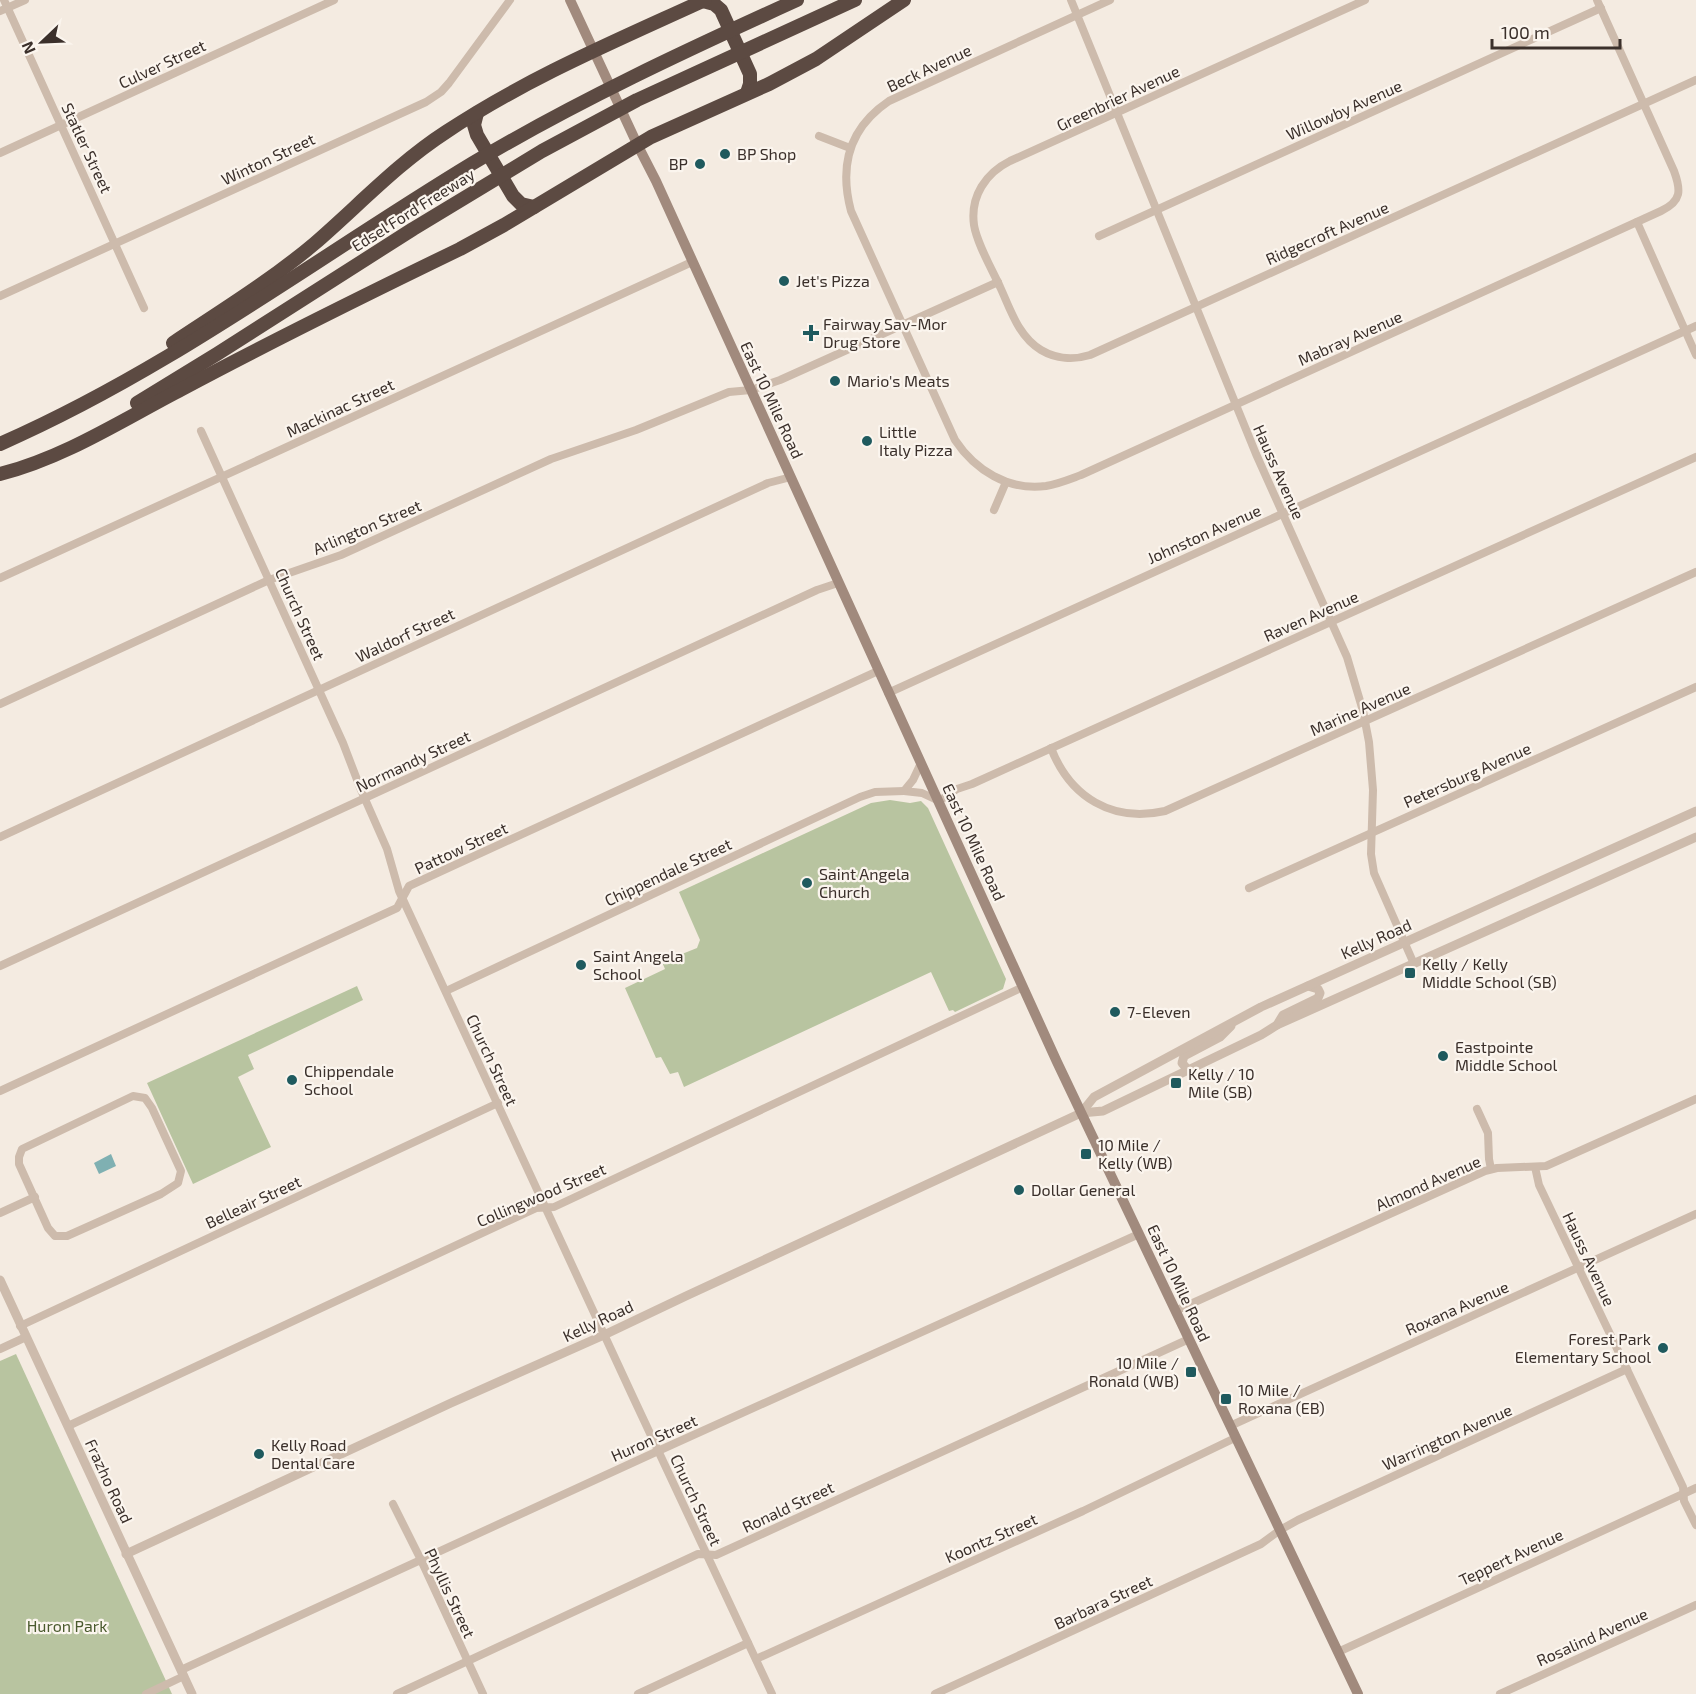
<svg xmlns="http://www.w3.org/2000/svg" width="1696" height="1694" font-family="'Exo 2',sans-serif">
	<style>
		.green { fill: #b8c4a0 }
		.water { fill: #7fb0b2 }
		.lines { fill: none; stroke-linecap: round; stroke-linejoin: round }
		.minor { stroke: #cdbbac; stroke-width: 8 }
		.tertiary { stroke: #cdbbac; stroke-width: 9 }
		.secondary { stroke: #a18a7d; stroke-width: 10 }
		.motorway { stroke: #5c4a42; stroke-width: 14 }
		.poi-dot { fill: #1f5a5e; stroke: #fbf5ee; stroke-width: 2 }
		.labels { text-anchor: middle; stroke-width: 4.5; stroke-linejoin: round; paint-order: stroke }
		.street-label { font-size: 16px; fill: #3b302b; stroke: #fbf5ee }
		.poi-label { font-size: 16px; fill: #3b302b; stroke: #fbf5ee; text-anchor: start }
		.park-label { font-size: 16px; fill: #4a5a2e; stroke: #fbf5ee }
	</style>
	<rect width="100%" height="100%" fill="#f4ebe1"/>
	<g class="green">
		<path d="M890,800L910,803L921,801L928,808L1006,979L1003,989L955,1012L953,1010L949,1011L931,972L684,1087L678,1072L670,1074L661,1057L656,1058L625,988L665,969L662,962L697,948L700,940L679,892L871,803Z"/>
		<path d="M357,986L363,1000L248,1055L254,1069L238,1077L271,1147L193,1184L147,1083Z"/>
		<path d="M16,1354L172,1694H0V1361Z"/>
	</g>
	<path class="water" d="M111,1154L116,1166L99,1174L94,1163Z"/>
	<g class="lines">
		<g class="minor">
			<path d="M4,0L144,308"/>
			<path d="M1071,0L1256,454L1347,657L1363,711L1369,742L1373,790L1371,854L1374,873L1414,964"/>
			<path d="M1110,0L889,101C849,128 839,166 851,211L955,440C975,470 1008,491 1046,486C1058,484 1070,479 1081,475L1661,211C1682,201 1681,190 1674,171L1597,0"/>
			<path d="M1365,0L1010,161C986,173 970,196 974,225C977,244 993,271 1001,289C1011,311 1019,337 1041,350C1056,359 1074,360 1090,355L1696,80"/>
			<path d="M0,11L25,0"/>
			<path d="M819,136L850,148"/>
			<path d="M0,153L334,0"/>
			<path d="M1637,222L1696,355"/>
			<path d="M1099,236L1601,8"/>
			<path d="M0,296L426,102L441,92L449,83L510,0"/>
			<path d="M201,431L343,743L361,790L387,849L399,891L633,1397L772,1694"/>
			<path d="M994,510L1006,482"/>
			<path d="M0,578L692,262"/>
			<path d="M888,693L1696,326"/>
			<path d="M0,704L269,580L341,555L551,459L636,430L729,392L751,390L780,380L998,282"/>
			<path d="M1051,748C1070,797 1112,823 1165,811L1696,572"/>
			<path d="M921,763L913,780L904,791L922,793L939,801L957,789L972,784L1696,457"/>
			<path d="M0,837L768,483L791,477"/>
			<path d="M1249,888L1696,687"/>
			<path d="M0,966L817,590L838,583"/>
			<path d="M446,991L860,797L875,792L904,791"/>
			<path d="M0,1091L397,908L409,886L878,671"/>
			<path d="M133,1096L145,1098L152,1108L181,1171L178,1183L161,1194L67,1236H55L48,1228L19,1164V1157L22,1149Z"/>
			<path d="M1477,1109L1488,1133L1489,1159L1491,1169"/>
			<path d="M1535,1167L1539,1185L1683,1487L1684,1501L1696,1525"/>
			<path d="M0,1213L35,1197"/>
			<path d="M1175,1311L1485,1171L1497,1168L1546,1166L1696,1099"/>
			<path d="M20,1326L498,1103"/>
			<path d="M0,1349L26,1337"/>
			<path d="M68,1426L536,1208L554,1207L1023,987"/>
			<path d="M1230,1426L1696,1214"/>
			<path d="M393,1504L421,1560L483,1694"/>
			<path d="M1338,1652L1696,1488"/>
			<path d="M756,1659L1083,1511L1235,1438"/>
			<path d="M181,1670L658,1451L1139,1234"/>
			<path d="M146,1694L184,1676"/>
			<path d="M397,1694L698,1554L716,1555L1189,1339"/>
			<path d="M638,1694L748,1643"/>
			<path d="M935,1694L1261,1544L1280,1530L1298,1520L1627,1369"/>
			<path d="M1500,1694L1696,1605"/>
		</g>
		<g class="tertiary">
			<path d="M1277,1025L1283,1015L1318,998L1320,993L1318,989L1308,986"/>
			<path d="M1188,1070L1182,1063L1184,1056L1220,1037L1231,1026"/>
			<path d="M1081,1113L1094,1097L1261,1007L1696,811"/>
			<path d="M0,1280L192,1694"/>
			<path d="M126,1554L451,1403L604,1335L686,1296L1081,1113L1103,1111L1261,1035L1277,1025L1696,837"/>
		</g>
		<path class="secondary" d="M570,0L638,146L656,181L1057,1062L1358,1694"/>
		<g class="motorway">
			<path d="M703,1L714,4L721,10L750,74V84L747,93"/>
			<path d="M477,113L474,125L477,135L513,196L521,204L534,207"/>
			<path d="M173,343C221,311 270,281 314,244C358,206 398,163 446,132C527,78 618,40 705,0"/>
			<path d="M137,403L217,354L413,229L542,151L637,100L855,0"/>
			<path d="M0,444C169,370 316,258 473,163C577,101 687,50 797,0"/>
			<path d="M0,474C64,458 124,419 182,389C274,340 367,294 460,249L504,225L651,137L769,84L816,59L904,0"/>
		</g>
	</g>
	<g class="poi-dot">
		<circle cx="725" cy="154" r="6"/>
		<circle cx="700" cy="164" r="6"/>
		<circle cx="784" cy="281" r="6"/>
		<path d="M808 324h6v6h6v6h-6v6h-6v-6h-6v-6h6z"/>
		<circle cx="835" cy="381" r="6"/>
		<circle cx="867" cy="441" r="6"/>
		<circle cx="807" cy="883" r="6"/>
		<circle cx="581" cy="965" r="6"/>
		<rect x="1404" y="967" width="12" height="12" rx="3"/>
		<circle cx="1115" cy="1012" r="6"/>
		<circle cx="1443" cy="1056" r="6"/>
		<circle cx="292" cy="1080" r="6"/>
		<rect x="1170" y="1077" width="12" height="12" rx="3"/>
		<rect x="1080" y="1148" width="12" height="12" rx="3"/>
		<circle cx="1019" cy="1190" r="6"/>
		<circle cx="1663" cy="1348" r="6"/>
		<rect x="1185" y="1366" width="12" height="12" rx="3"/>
		<rect x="1220" y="1393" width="12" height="12" rx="3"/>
		<circle cx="259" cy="1454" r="6"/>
	</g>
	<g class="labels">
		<g class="street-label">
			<text transform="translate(162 64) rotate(-25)" y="6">Culver Street</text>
			<text transform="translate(929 68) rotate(-25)" y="6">Beck Avenue</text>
			<text transform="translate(1118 98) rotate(-25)" y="6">Greenbrier Avenue</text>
			<text transform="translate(1344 110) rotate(-24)" y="6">Willowby Avenue</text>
			<text transform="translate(87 148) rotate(65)" y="6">Statler Street</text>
			<text transform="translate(268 159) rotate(-25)" y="6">Winton Street</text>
			<text transform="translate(413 210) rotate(-32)" y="6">Edsel Ford Freeway</text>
			<text transform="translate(1327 233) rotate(-24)" y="6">Ridgecroft Avenue</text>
			<text transform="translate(1350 338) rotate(-24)" y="6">Mabray Avenue</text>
			<text transform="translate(772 400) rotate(65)" y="6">East 10 Mile Road</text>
			<text transform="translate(340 408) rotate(-25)" y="6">Mackinac Street</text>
			<text transform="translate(1279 472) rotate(66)" y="6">Hauss Avenue</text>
			<text transform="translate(367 527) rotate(-23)" y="6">Arlington Street</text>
			<text transform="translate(1204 534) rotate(-24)" y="6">Johnston Avenue</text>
			<text transform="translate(300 614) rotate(66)" y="6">Church Street</text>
			<text transform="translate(1311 616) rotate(-24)" y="6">Raven Avenue</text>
			<text transform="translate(405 635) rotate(-25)" y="6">Waldorf Street</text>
			<text transform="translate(1360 709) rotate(-24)" y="6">Marine Avenue</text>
			<text transform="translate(413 761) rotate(-25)" y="6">Normandy Street</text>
			<text transform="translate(1467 775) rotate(-24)" y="6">Petersburg Avenue</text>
			<text transform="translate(974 842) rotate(65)" y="6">East 10 Mile Road</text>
			<text transform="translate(461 848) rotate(-25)" y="6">Pattow Street</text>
			<text transform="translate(668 872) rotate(-25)" y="6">Chippendale Street</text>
			<text transform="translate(1376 939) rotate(-24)" y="6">Kelly Road</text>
			<text transform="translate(492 1060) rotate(65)" y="6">Church Street</text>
			<text transform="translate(1428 1183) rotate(-24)" y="6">Almond Avenue</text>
			<text transform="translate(541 1195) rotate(-23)" y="6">Collingwood Street</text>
			<text transform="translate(253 1202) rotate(-25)" y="6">Belleair Street</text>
			<text transform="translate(1589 1259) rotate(65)" y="6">Hauss Avenue</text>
			<text transform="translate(1179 1283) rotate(65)" y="6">East 10 Mile Road</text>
			<text transform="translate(1457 1308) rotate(-24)" y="6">Roxana Avenue</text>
			<text transform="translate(598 1321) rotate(-25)" y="6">Kelly Road</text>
			<text transform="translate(1447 1437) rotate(-24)" y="6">Warrington Avenue</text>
			<text transform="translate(654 1438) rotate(-24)" y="6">Huron Street</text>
			<text transform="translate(109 1481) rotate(65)" y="6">Frazho Road</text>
			<text transform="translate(696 1500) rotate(65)" y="6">Church Street</text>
			<text transform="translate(788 1507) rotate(-25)" y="6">Ronald Street</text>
			<text transform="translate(991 1538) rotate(-24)" y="6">Koontz Street</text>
			<text transform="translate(1511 1557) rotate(-25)" y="6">Teppert Avenue</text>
			<text transform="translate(450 1593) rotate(65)" y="6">Phyllis Street</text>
			<text transform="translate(1103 1602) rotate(-25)" y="6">Barbara Street</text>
			<text transform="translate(1592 1637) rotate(-24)" y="6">Rosalind Avenue</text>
		</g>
		<g class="poi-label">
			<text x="737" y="160">BP Shop</text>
			<text x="688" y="170" text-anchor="end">BP</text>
			<text x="796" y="287">Jet's Pizza</text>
			<text x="823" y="330">Fairway Sav-Mor<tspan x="823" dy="18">Drug Store</tspan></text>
			<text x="847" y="387">Mario's Meats</text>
			<text x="879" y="438">Little<tspan x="879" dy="18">Italy Pizza</tspan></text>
			<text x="819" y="880">Saint Angela<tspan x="819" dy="18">Church</tspan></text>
			<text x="593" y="962">Saint Angela<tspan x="593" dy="18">School</tspan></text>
			<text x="1422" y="970">Kelly / Kelly<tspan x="1422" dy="18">Middle School (SB)</tspan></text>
			<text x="1127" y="1018">7-Eleven</text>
			<text x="1455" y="1053">Eastpointe<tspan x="1455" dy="18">Middle School</tspan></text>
			<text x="304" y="1077">Chippendale<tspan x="304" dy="18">School</tspan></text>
			<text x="1188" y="1080">Kelly / 10<tspan x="1188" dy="18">Mile (SB)</tspan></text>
			<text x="1098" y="1151">10 Mile /<tspan x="1098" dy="18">Kelly (WB)</tspan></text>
			<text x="1031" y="1196">Dollar General</text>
			<text x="1651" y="1345" text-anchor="end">Forest Park<tspan x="1651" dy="18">Elementary School</tspan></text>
			<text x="1179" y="1369" text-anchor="end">10 Mile /<tspan x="1179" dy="18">Ronald (WB)</tspan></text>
			<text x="1238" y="1396">10 Mile /<tspan x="1238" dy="18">Roxana (EB)</tspan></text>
			<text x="271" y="1451">Kelly Road<tspan x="271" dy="18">Dental Care</tspan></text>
		</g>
		<g class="park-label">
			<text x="67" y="1632">Huron Park</text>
		</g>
	</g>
	<g transform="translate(42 42) rotate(247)" stroke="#fbf5ee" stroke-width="4.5" paint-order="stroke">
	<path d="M0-4.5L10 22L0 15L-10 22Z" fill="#3b302b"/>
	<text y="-9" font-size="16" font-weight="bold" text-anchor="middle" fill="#3b302b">N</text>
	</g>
	<path d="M1492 39v9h128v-9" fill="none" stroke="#3b302b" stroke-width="3"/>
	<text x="1501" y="39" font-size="18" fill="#3b302b" stroke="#fbf5ee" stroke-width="4.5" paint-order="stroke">100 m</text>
</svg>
